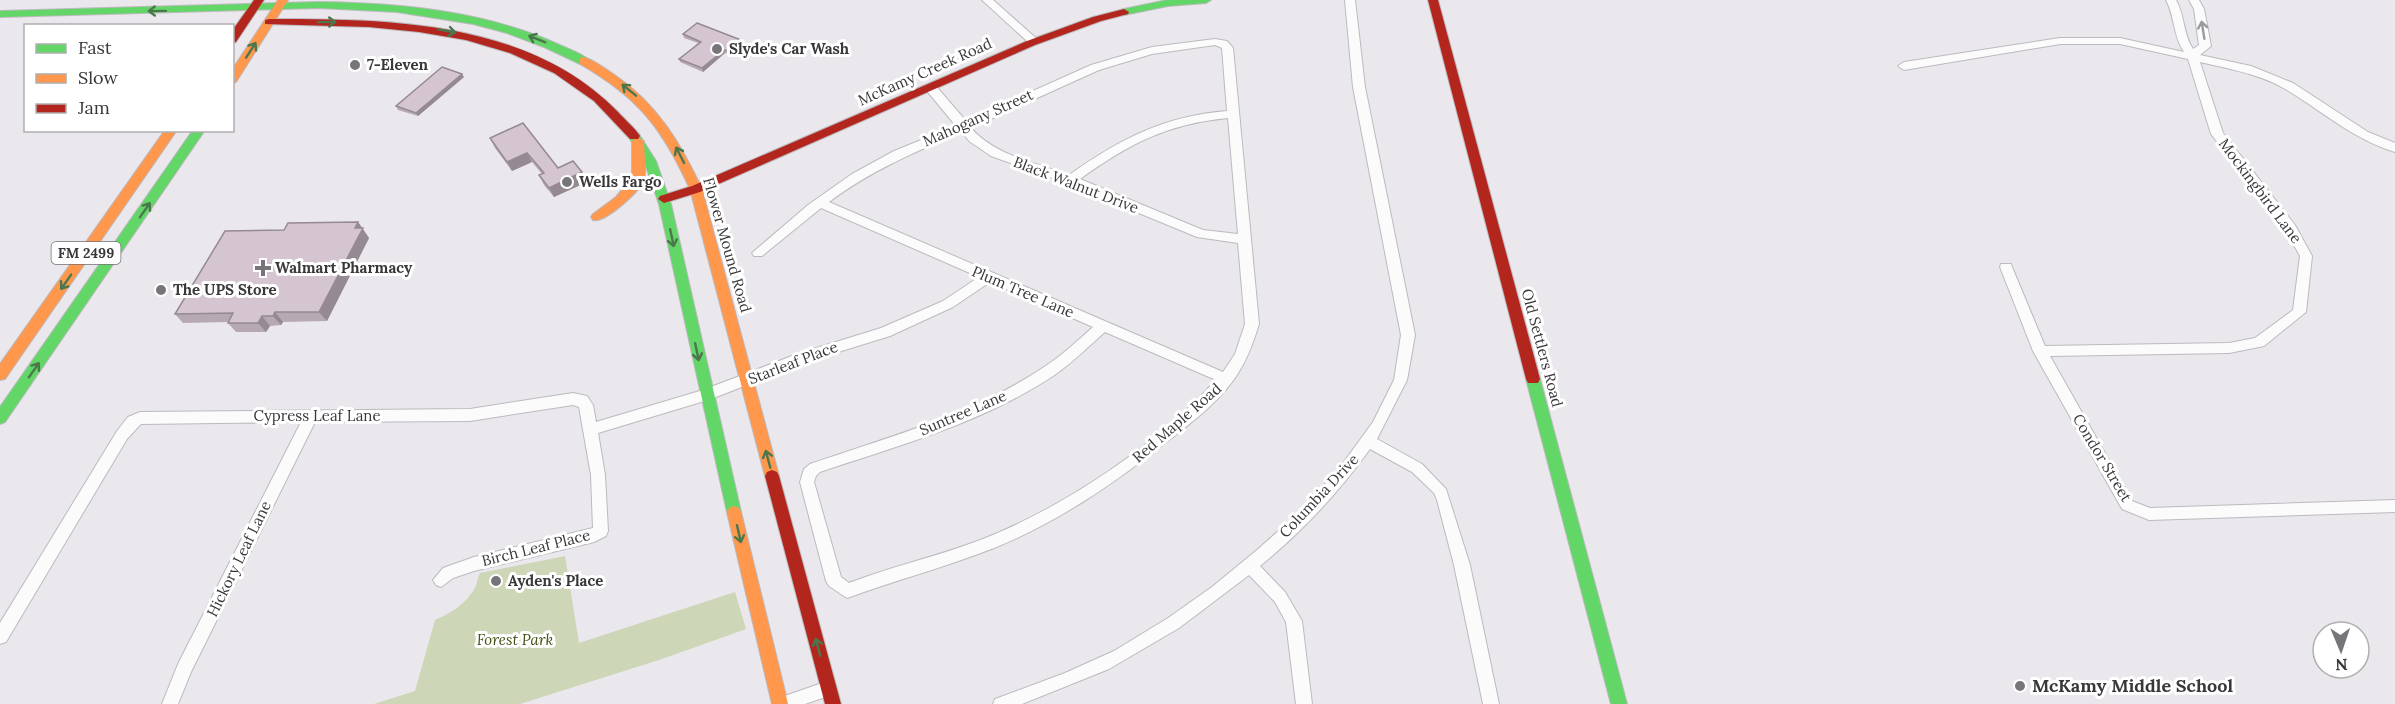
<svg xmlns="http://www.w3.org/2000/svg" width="2395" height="704" font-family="Lora,serif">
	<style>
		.green { fill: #cdd6b6 }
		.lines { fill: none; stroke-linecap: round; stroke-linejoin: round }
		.street-casing { stroke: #bcbabe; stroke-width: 2 }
		.fast-casing { stroke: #bcbabe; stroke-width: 2 }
		.slow-casing { stroke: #bcbabe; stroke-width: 2 }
		.jam-casing { stroke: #bcbabe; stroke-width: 2 }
		.street { fill: #fcfbfc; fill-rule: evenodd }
		.fast { fill: #63d668; fill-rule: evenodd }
		.slow { fill: #ff974d; fill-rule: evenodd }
		.jam { fill: #b3261e; fill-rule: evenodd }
		.wall { fill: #b7a9b4 }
		.shaded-wall { fill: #958a92 }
		.building { fill: #d5c5d1; stroke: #958a92; stroke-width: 1.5 }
		.oneway { stroke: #4a774c }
		.oneway2 { stroke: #9a999b }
		.poi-dot { fill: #777579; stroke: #fff; stroke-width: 2 }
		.labels { text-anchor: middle; stroke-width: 6; stroke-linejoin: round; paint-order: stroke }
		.shield { fill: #fff; stroke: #747375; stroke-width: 1.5 }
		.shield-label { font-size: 14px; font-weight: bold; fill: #39373a }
		.poi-label { font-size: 15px; font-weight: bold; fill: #39373a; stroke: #fff; text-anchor: start }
		.street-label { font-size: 15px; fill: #39373a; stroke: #fff }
		.park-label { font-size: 15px; font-style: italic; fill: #425015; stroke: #fff }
		.near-poi-label { font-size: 18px; font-weight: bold; fill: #39373a; stroke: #fff; text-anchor: start }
	</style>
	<rect width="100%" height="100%" fill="#eae7ed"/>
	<path class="green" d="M565,556L579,643L735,592L746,629L662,659L520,704H374L415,691L435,620C450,614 465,604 473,591C477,586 477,579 480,573Z"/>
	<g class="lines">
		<defs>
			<g id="street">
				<path d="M982,0H993L1037,39V43H1029Z"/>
				<path d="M1345,0H1355L1365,87L1415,335L1407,380L1377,439L1422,464L1446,489L1470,565L1499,704H1483L1454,565L1437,500L1434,493L1412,472L1370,449C1339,492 1302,532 1260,566L1285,592L1302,621L1312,704H1296L1286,622L1275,602L1249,575L1179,628L1109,669L1022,704H993L995,699L1065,673L1114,651L1168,618L1212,587L1257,550L1302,510L1341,466L1373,422L1394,380L1401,335L1353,87Z"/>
				<path d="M2166,0H2176C2185,16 2183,34 2193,49L2199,45L2194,9L2189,0H2199L2204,9L2211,46L2200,55L2251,66L2293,83L2368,132L2395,143V152C2355,140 2323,112 2287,90C2261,74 2229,69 2200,62L2223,133L2295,225L2312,256L2306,312L2264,346L2229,353L2050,356L2132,501L2150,508L2395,500V512L2149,520L2122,509L2033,351L2000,267L2001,264H2011L2012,267L2045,346L2229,343L2255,338L2293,310L2300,256L2286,231L2211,134L2188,59L2120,44H2060L1904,70L1898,66L1904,62L2060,38H2120L2184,52C2173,36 2175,17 2166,0Z"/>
				<path d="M1215,39L1227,41L1233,48L1259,324C1253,344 1245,365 1232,382C1216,404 1191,423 1169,440C1115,483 1058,522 994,548C946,567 896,580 847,598L829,586L826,581L800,482L804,469L810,464C891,436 976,414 1047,365C1064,354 1078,340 1093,327L990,282L953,307L890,336L806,362L711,399L598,433L605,475L608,531L606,536L594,542L474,571L453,578L441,587L436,585L433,580L443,568L474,557L593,528L591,475L579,407L573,405L470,421L315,422L191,672L178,704H162L178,664L301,422L141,424L127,439L6,642L0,644V623L117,431L128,417L140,412L470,409L573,393L587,396L593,405L596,422L703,390L797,354L881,328L943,301L979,277L821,208L762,256H754L752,253L808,205L852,174L894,151L956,126L927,91V85H935L966,121L1091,65L1152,47ZM1215,45L1222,48L1227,111C1164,116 1120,139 1069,175C1036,163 994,155 971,128L1099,70L1152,54ZM1228,118L1238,234L1203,230L1080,179C1129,144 1166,124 1228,118ZM962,132L969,141L991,156L1066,183L1197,237L1238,243L1245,324L1235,354L1223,372L829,202C870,171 915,152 962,132ZM1105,332L1216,380C1158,444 1064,507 983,539C939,556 893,566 849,583L841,577L814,482L816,476L820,472C901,445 985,422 1056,374C1074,361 1089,346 1105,332Z"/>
				<path d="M828,681L834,684L836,689L834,694L805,704H774L776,699Z"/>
			</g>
			<g id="fast">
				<path d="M1167,0H1211L1206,3L1168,6L1124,15L1119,12L1124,9Z"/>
				<path d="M319,2C401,3 486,11 562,46C571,50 583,54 590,61L584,65L580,64L544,47L507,33L473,24L397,12L319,8L0,17V11Z"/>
				<path d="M193,130H205L5,422L0,424V407Z"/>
				<path d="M634,132L638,133L656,161L671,204L741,512L739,516L734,518L729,516L727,512L659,204L644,161L628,136Z"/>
				<path d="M1533,374L1538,375L1540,379L1627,704H1611L1526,379L1528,375Z"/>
			</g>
			<g id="slow">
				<path d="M278,0H288L236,82L232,83V70Z"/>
				<path d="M584,57C595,61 606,69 616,76C658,105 681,144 702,189L779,476L777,480L772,482L767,480L765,476L690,189C662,128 639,98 580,64V58Z"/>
				<path d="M165,130H177L5,379L0,380V364Z"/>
				<path d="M638,137L644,141C644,152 647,170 644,180C639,192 605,223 593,220L591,217L593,214L616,197L632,178V141Z"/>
				<path d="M734,506L739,508L741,512L788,704H772L727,512L729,508Z"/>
			</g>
			<g id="jam">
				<path d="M254,0H264L236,42L232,43V31Z"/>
				<path d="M1428,0H1438L1540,379L1538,383H1528L1526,379Z"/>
				<path d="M1124,9L1129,12L1128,14L1101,21L1035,45L700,192L664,203L658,199L660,196L692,186L1027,41L1093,17Z"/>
				<path d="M269,19C389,19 528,20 618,112C625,120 634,127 640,136L638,139H630L594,101L554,73L510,53L466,40L419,32L369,27L265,24V20Z"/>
				<path d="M772,470L777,472L779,476L841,704H825L765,476L767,472Z"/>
			</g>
		</defs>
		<use href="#street" class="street-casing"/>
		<use href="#fast" class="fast-casing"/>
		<use href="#slow" class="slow-casing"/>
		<use href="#jam" class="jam-casing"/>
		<use href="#street" class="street"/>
		<use href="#fast" class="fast"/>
		<use href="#slow" class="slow"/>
		<use href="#jam" class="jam"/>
	</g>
	<g class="wall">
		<path d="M683,34L741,40L742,43L729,54L725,53L703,72L680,62L679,59L698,43L684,38Z"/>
		<path d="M464,77L418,116L398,110L396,106Z"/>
		<path d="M523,123L558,168L582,172L587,182L554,197L544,185L539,175L542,174L532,162L512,171L495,148L490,138Z"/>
		<path d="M358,222L369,238L327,321L283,322L281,325L270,326L266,332H236L228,323V322L183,323L175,314Z"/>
	</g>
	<g class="shaded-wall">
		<path d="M741,40L742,43L729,54L728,51Z"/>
		<path d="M724,50L725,53L703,72L702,68Z"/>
		<path d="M462,74L464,77L418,116L416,113Z"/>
		<path d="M527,153L532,162L512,171L507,162Z"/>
		<path d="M582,172L587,182L554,197L549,188Z"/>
		<path d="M358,222L369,238L327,321L319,312Z"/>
		<path d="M275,312L283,322L281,325L273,316Z"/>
		<path d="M262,316L270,326L266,332L258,323Z"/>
	</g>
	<g class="building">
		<path d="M697,23L741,40L728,51L724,50L702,68L679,59L701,42L683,34Z"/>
		<path d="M442,67L462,74L416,113L396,106Z"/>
		<path d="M523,123L558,168L573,161L582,172L549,188L539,175L544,173L527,153L507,162L490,138Z"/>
		<path d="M358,222L355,228H363L319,312H275L273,316H262L258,323H228L233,313L175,314L225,231L284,230L288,223Z"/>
	</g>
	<defs><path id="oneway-shaft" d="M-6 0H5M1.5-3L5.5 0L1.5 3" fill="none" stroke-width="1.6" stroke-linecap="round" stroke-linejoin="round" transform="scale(1.5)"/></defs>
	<g class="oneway">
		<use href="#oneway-shaft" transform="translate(157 11) rotate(179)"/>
		<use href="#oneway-shaft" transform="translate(327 22) rotate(-1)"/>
		<use href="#oneway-shaft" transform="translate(447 31) rotate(10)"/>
		<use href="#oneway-shaft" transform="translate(537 39) rotate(-158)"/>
		<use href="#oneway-shaft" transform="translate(251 50) rotate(-57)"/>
		<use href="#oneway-shaft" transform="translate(629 90) rotate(-141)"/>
		<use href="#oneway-shaft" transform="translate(680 155) rotate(-117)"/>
		<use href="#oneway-shaft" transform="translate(145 210) rotate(-55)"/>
		<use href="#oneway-shaft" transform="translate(672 238) rotate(78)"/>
		<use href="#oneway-shaft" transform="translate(66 282) rotate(125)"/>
		<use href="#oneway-shaft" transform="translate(697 352) rotate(78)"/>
		<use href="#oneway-shaft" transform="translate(34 370) rotate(-55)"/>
		<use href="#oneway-shaft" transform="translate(768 459) rotate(-105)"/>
		<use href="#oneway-shaft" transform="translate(739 534) rotate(77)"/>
		<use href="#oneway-shaft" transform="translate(818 647) rotate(-105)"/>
	</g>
	<use class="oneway2" href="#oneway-shaft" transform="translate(2203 30) rotate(-99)"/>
	<g class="poi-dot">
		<circle cx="717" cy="49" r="6"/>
		<circle cx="355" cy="65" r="6"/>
		<circle cx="567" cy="182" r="6"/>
		<path d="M260 259h6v6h6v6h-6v6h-6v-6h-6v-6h6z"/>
		<circle cx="161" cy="290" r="6"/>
		<circle cx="496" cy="581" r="6"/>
		<circle cx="2020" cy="686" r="6"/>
	</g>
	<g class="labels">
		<rect class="shield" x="51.5" y="242" width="69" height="22" rx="4.5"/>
		<g class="shield-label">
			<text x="86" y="258">FM 2499</text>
		</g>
		<g class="poi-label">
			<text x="729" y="54">Slyde's Car Wash</text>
			<text x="367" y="70">7-Eleven</text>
			<text x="579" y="187">Wells Fargo</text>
			<text x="275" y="273">Walmart Pharmacy</text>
			<text x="173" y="295">The UPS Store</text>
			<text x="508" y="586">Ayden's Place</text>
		</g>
		<g class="street-label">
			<text transform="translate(925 72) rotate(-24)" y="5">McKamy Creek Road</text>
			<text transform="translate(978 118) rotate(-24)" y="5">Mahogany Street</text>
			<text transform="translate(1076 185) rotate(21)" y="5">Black Walnut Drive</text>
			<text transform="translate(2260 191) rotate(53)" y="5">Mockingbird Lane</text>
			<text transform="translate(727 245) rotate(74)" y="5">Flower Mound Road</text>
			<text transform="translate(1023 292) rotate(23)" y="5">Plum Tree Lane</text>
			<text transform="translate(1542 348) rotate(75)" y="5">Old Settlers Road</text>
			<text transform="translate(793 363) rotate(-21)" y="5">Starleaf Place</text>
			<text transform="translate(963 413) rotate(-23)" y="5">Suntree Lane</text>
			<text x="317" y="421">Cypress Leaf Lane</text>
			<text transform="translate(1177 423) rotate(-41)" y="5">Red Maple Road</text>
			<text transform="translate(2102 458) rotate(59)" y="5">Condor Street</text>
			<text transform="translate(1319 496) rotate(-47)" y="5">Columbia Drive</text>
			<text transform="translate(536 548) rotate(-14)" y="5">Birch Leaf Place</text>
			<text transform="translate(239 559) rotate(-64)" y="5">Hickory Leaf Lane</text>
		</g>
		<g class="park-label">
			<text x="515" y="645">Forest Park</text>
		</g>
		<g class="near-poi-label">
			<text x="2032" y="692">McKamy Middle School</text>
		</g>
	</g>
	<rect x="24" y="24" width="210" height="108" fill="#ffffff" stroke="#b0afb0" stroke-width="1.5"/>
	<rect x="36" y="44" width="30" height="9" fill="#63d668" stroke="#b0afb0" stroke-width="1.5"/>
	<text x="78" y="54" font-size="18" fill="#39373a">Fast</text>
	<rect x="36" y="74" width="30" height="9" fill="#ff974d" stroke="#b0afb0" stroke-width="1.5"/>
	<text x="78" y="84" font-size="18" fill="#39373a">Slow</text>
	<rect x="36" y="104" width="30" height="9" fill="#b3261e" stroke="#b0afb0" stroke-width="1.5"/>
	<text x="78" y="114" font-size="18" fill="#39373a">Jam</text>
	<g transform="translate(2341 650) rotate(178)"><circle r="28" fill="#ffffff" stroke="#b0afb0" stroke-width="1.5"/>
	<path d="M0-4.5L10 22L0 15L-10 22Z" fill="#777579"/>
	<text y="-9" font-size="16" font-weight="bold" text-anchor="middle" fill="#39373a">N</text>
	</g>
</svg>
